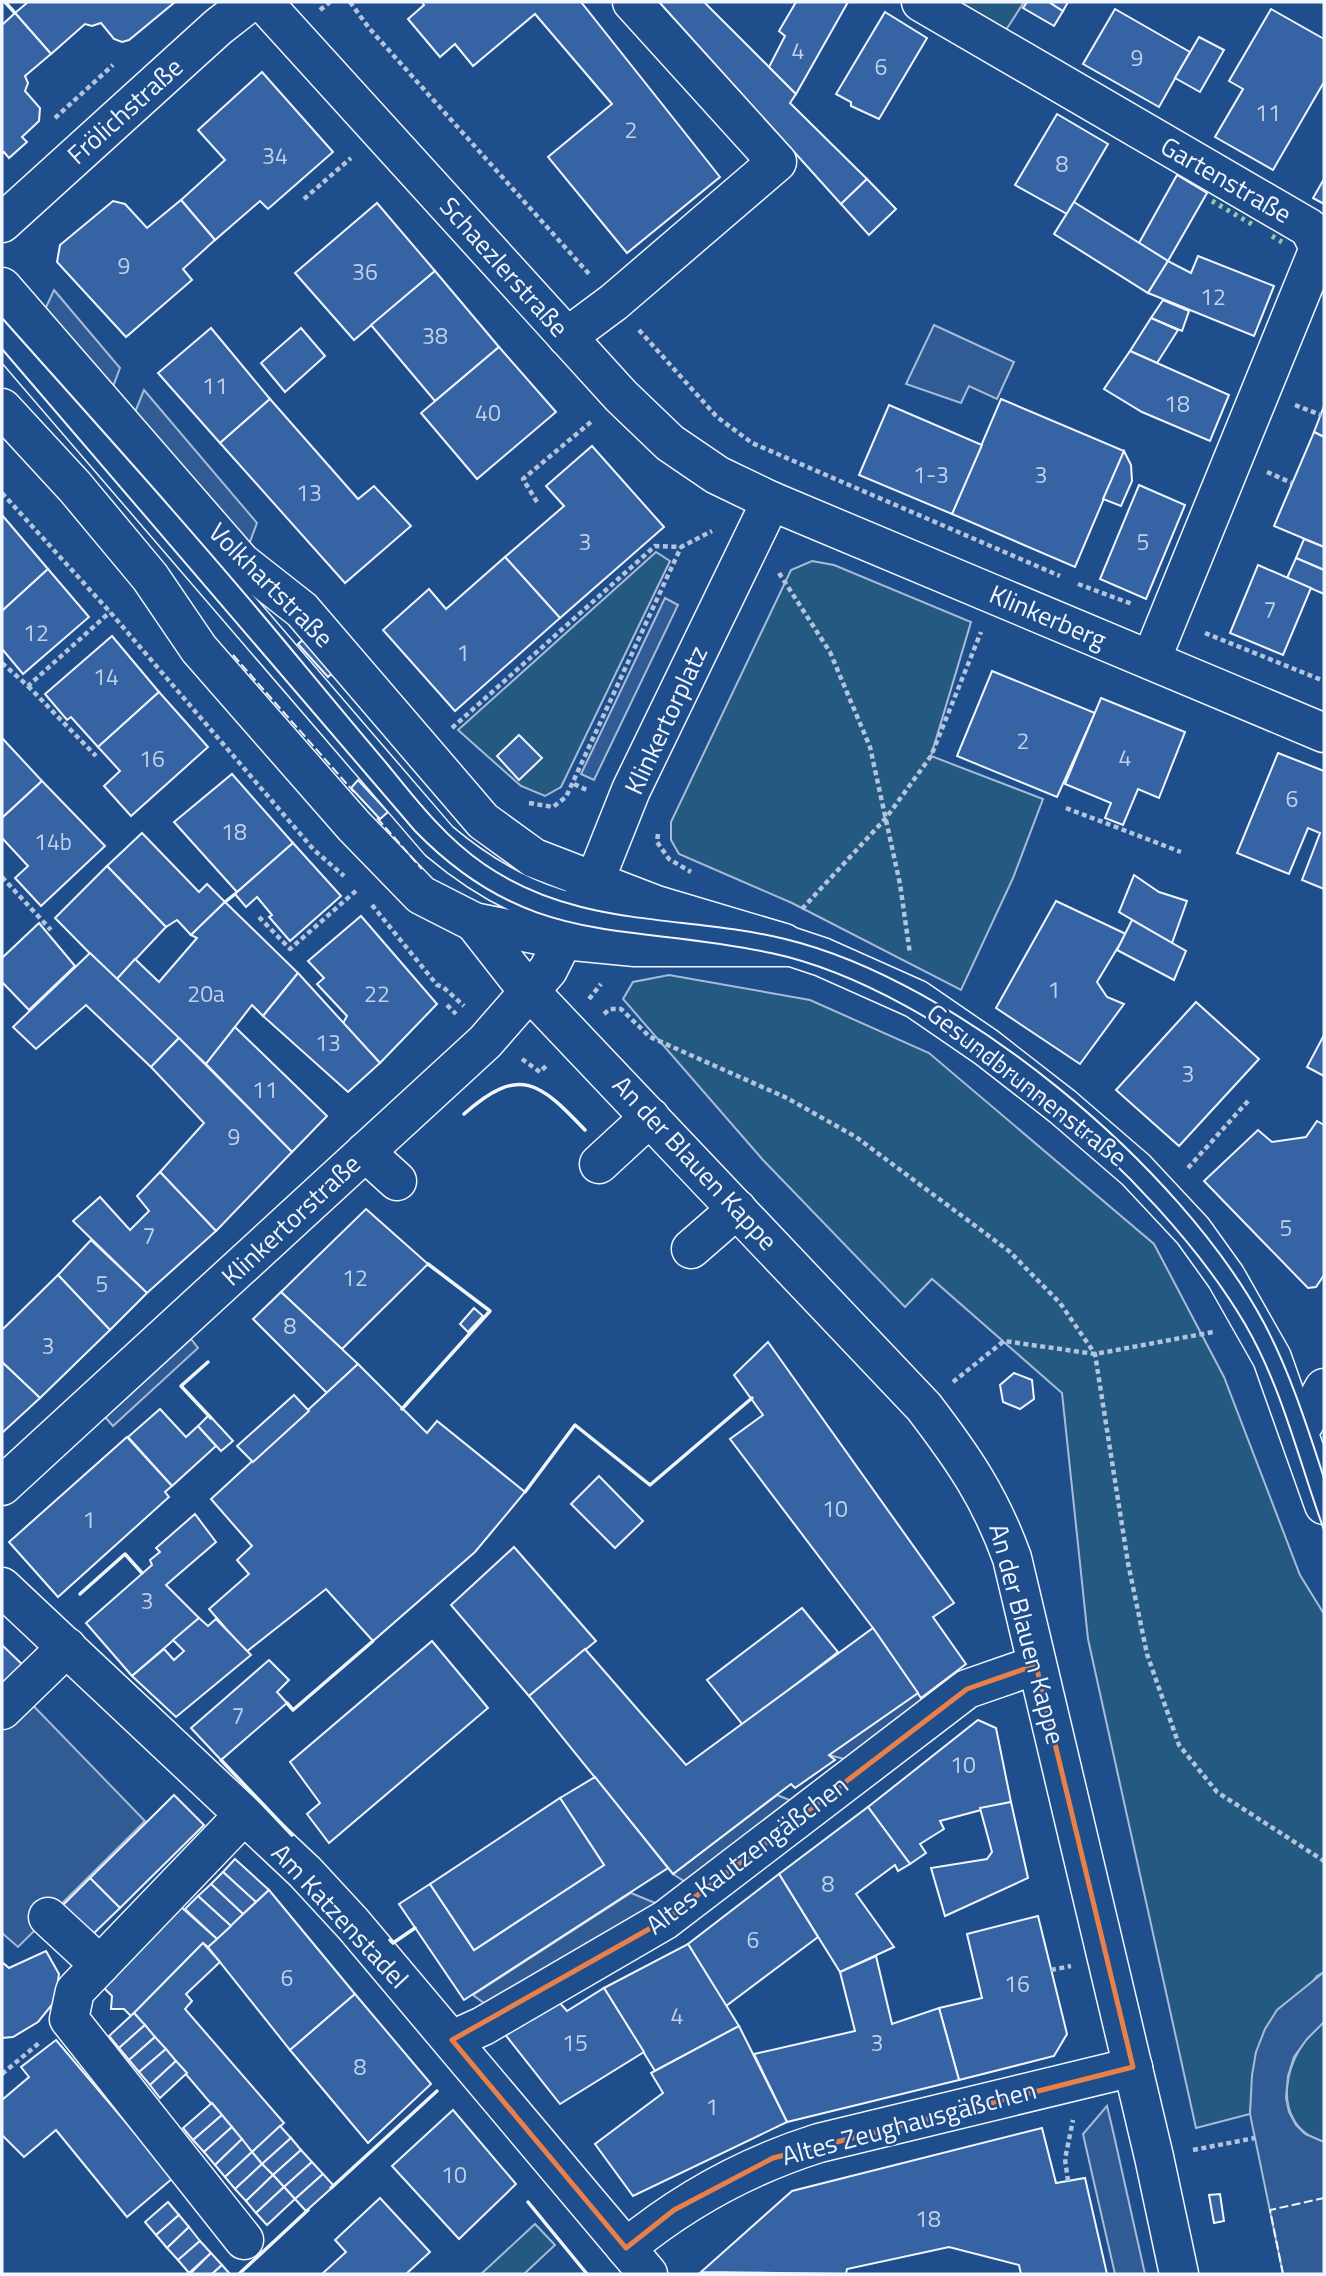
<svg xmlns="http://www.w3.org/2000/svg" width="1326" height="2276" font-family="'Titillium Web',sans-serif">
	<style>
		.green { fill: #245a82; stroke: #a8bbd7; stroke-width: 2 }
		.parking { fill: #305b95; stroke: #a8bbd7; stroke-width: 2 }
		.building { fill: #3563a3; stroke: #f2f6ff; stroke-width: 2 }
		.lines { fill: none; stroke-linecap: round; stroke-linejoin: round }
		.minor-casing { stroke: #f2f6ff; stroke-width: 41 }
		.major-casing { stroke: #f2f6ff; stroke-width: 41 }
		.path { stroke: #b3c4dc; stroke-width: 4.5; stroke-dasharray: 5 3.5; stroke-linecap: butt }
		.minor { stroke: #1f4e8c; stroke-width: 38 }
		.major { stroke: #1f4e8c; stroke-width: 38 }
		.tram { stroke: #f2f6ff; stroke-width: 2 }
		.hedge { stroke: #97c8a6; stroke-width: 5; stroke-dasharray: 3.5 5; stroke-linecap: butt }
		.fence { stroke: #f2f6ff; stroke-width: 2; stroke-dasharray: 9 3.5; stroke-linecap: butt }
		.wall { stroke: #f2f6ff; stroke-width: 3.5 }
		.marked { fill: none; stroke: #ea8049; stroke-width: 5; stroke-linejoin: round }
		.labels { text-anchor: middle; stroke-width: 5; stroke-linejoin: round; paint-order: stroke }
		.number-label { font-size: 23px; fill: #c3d1e8 }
		.street-label { font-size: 26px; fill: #f2f6ff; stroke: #1f4e8c }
	</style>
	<rect width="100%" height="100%" fill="#1f4e8c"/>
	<g class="green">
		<path d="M958,2H1024L1006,30Z"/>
		<path d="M656,552L670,561L561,787L545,796L521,786L458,730Z"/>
		<path d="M812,561L834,565L971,622L931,756L1043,799L1013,878L961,990L792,903L679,854L671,840V822L791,570Z"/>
		<path d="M669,975L810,1000L929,1053L1154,1244L1224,1377L1300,1575L1324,1614V1972L1317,1976L1256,2052L1250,2114L1196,2128L1088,1639L1062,1393L932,1279L905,1307L763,1160L623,999L633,982Z"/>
		<path d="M1324,2022V2142C1266,2125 1284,2050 1324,2022Z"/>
		<path d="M535,2224L555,2245L524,2274H481Z"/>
	</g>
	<g class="parking">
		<path d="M54,290L120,368L111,392L42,316Z"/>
		<path d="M934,325L1014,362L997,399L969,386L961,403L906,384Z"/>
		<path d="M144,390L257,523L248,547L133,417Z"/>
		<path d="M665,598L678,605L594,780L581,774Z"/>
		<path d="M191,1339L198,1348L113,1426L105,1417Z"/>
		<path d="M20,1692L145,1821L18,1947L2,1933V1710Z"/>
		<path d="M918,1693L931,1703L859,1763L829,1755Z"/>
		<path d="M777,1795L802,1805L690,1885L673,1874Z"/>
		<path d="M631,1893L660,1905L488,2006L473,1995Z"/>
		<path d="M1324,1972V2022L1307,2039L1294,2057L1288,2076L1286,2098L1289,2112L1296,2125L1305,2134L1324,2142V2274H1283L1250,2114L1252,2075L1256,2052L1265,2029L1277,2010Z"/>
		<path d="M1107,2106L1113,2131L1145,2274H1115L1098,2200L1083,2134Z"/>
	</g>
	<g class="building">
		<path d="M28,2H175L129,40L122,42L114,39L101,23L92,26L85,24L51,54L15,13Z"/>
		<path d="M422,2H581L720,177L627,253L548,157L612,104L535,14L473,66L455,44L440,57L408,19L424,5Z"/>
		<path d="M659,2H704L796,94L790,103L867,179L841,204Z"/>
		<path d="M796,2H848L796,94L769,67L785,36L779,31Z"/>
		<path d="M1027,2H1049L1063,11L1054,26L1023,8Z"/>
		<path d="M1049,2H1068L1063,11Z"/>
		<path d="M1115,9L1190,52L1159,107L1083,64Z"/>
		<path d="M1271,9L1324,39V82L1273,170L1215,137L1243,89L1229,81Z"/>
		<path d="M885,12L927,38L879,119L851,106V102L836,94Z"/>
		<path d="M15,13L51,54L25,76L28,83L25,91L40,108L39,121L22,137L27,142L9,158L4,152L2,154V25Z"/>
		<path d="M1199,37L1224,50L1200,92L1175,78Z"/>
		<path d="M262,72L333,152L268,209L260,201L215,240L181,200L225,160L198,130Z"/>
		<path d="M1057,114L1108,144L1067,214L1015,185Z"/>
		<path d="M1177,175L1207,193L1168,261L1139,243Z"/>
		<path d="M867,179L896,209L869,235L841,204Z"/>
		<path d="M1324,179V204L1313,198Z"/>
		<path d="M181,200L215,240L183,269L192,280L126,337L57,262L60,245L113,201L125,204L147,228Z"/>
		<path d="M1074,202L1168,261L1148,293L1054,234Z"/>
		<path d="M377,203L435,271L354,340L295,273Z"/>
		<path d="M1198,256L1274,286L1254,336L1148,293L1168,261L1191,273Z"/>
		<path d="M435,271L499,347L435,401L371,325Z"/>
		<path d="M1163,300L1189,311L1182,331L1151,318Z"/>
		<path d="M1151,318L1178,330L1157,363L1130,351Z"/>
		<path d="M211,328L270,399L220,443L158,373Z"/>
		<path d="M301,328L325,356L285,392L261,363Z"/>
		<path d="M499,347L556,412L477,479L421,413Z"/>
		<path d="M1130,351L1229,395L1210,441L1142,412L1104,389Z"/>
		<path d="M270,399L358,499L374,486L411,526L345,583L220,443Z"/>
		<path d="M1001,399L1124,451L1075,567L952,514Z"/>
		<path d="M889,405L982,445L952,514L859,475Z"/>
		<path d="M1324,406V437L1314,432Z"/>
		<path d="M1314,432L1324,437V547L1274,526Z"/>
		<path d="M592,446L664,527L560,618L505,557L564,506L546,486Z"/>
		<path d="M1124,451L1131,465L1132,481L1121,506L1103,499Z"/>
		<path d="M1139,485L1185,505L1146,599L1100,579Z"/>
		<path d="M2,515L48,569L2,611Z"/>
		<path d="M1304,539L1324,547V570L1296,558Z"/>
		<path d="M505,557L560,618L455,711L383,630L429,589L446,609Z"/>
		<path d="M1296,558L1324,570V594L1287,578Z"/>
		<path d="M1258,565L1311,588L1283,655L1230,633Z"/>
		<path d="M48,569L89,617L23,674L2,649V611Z"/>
		<path d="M112,636L159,692L98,747L71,717L67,720L45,694Z"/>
		<path d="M306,637L336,670L328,677L298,644Z"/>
		<path d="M992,671L1095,713L1057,797L957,756Z"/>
		<path d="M159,692L208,747L131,816L104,786L120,771L98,747Z"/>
		<path d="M1101,698L1185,732L1159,798L1138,789L1123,825L1105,818L1111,803L1065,784Z"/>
		<path d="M519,735L542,758L519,780L497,756Z"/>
		<path d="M2,738L42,781L2,818Z"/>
		<path d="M1278,753L1324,771V889L1302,880L1320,833L1308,828L1289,874L1237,853Z"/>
		<path d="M232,774L293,843L237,892L174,822Z"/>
		<path d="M358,780L388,812L380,819L351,788Z"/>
		<path d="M42,781L105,846L41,906L15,878L28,866L2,838V818Z"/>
		<path d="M142,833L199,892L207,884L225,902L191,935L177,920L166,927L107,866Z"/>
		<path d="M293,843L341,896L290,941L269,917L272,915L257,897L246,907L235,894Z"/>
		<path d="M107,866L166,927L116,980L55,918Z"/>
		<path d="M1134,875L1159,892L1187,901L1172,943L1119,912Z"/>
		<path d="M1056,901L1126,934L1097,982L1107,997L1124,1004L1080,1064L996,1008Z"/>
		<path d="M225,902L298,973L263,1016L252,1005L206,1064L116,980L135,959L159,982L197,938L191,935Z"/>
		<path d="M361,916L437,1004L380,1063L343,1023L347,1016L317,984L324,978L308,961Z"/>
		<path d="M1132,920L1186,951L1174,980L1117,950Z"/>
		<path d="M39,923L75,966L29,1010L2,982V958Z"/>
		<path d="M90,953L179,1038L151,1067L86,1005L36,1049L13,1027Z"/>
		<path d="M298,973L380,1063L348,1092L263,1016Z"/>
		<path d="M1196,1002L1259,1059L1179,1146L1116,1090Z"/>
		<path d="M235,1027L327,1116L292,1152L206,1064Z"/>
		<path d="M1324,1035V1076L1307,1067Z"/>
		<path d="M179,1038L292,1152L216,1231L160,1172L204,1123L151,1067Z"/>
		<path d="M1317,1121L1324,1125V1275L1316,1287L1308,1288L1204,1181L1258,1130L1272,1142L1306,1137Z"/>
		<path d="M160,1172L216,1231L147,1293L73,1221L100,1197L130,1230L149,1211L137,1196Z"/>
		<path d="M366,1209L428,1264L342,1349L281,1292Z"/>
		<path d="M91,1240L147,1293L110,1330L58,1275Z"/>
		<path d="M58,1275L110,1330L40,1398L2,1362V1330Z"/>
		<path d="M281,1292L358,1364L328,1394L253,1319Z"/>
		<path d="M474,1308L483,1316L468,1332L460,1324Z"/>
		<path d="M768,1342L954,1603L933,1617L966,1664L921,1698L873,1628L730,1439L763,1415L734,1375Z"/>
		<path d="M2,1362L40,1398L2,1433Z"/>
		<path d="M358,1364L427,1433L437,1421L525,1492L475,1552L373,1641L326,1589L246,1652L209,1609L249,1574L237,1560L252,1546L211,1499Z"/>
		<path d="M1014,1373L1032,1380L1034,1399L1020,1409L1003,1402L1000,1385Z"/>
		<path d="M294,1395L309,1411L253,1462L237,1446Z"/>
		<path d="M160,1409L186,1437L198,1426L216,1446L172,1486L128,1437Z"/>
		<path d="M209,1415L233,1441L221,1451L198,1426Z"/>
		<path d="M127,1437L172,1486L165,1492L169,1497L58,1597L9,1542Z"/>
		<path d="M599,1476L643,1521L615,1548L571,1504Z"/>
		<path d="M195,1514L216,1542L166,1585L199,1618L132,1676L86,1623L152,1565L150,1560L160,1552L156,1548Z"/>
		<path d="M514,1547L596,1641L529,1696L451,1605Z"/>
		<path d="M802,1608L838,1652L743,1725L707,1680Z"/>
		<path d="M199,1618L208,1626L216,1619L251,1655L176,1717L132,1676L164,1649L174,1660L184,1651L173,1640Z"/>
		<path d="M873,1628L918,1693L829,1755L835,1760L795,1788L791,1784L673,1874L529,1696L585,1649L686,1765Z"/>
		<path d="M432,1641L488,1708L329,1843L307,1814L320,1803L290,1762Z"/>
		<path d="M2,1645L26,1668L2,1693Z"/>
		<path d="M269,1660L289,1680L277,1692L287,1703L221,1760L191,1728Z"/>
		<path d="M978,1720L996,1728L1011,1802L940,1821L944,1829L920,1844L926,1853L910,1864L868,1807Z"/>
		<path d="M595,1777L668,1868L464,2000L399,1904L430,1884L474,1950L604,1865L560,1798Z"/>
		<path d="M174,1795L204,1825L120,1908L90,1878Z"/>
		<path d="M560,1798L604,1865L474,1950L430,1884Z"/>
		<path d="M1011,1802L1028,1878L945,1916L931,1868L987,1859L992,1852L980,1808Z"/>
		<path d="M868,1807L910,1864L898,1871L895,1865L856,1894L894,1947L840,1972L779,1874Z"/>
		<path d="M235,1859L269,1890L256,1902L223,1872Z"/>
		<path d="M223,1872L256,1902L243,1914L211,1884Z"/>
		<path d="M779,1874L818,1937L726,2006L688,1944Z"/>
		<path d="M90,1878L120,1908L92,1935L62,1906Z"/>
		<path d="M211,1884L243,1914L231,1926L198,1896Z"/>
		<path d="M269,1890L355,1994L290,2050L208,1947Z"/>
		<path d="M198,1896L231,1926L217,1939L185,1909Z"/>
		<path d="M181,1907L217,1939L208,1947L203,1943L131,2016L124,2009H111L112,1996L102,1986Z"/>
		<path d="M1038,1916L1067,2034L1054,2056L959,2080L939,2008L982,1998L967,1934Z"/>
		<path d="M203,1943L220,1962L186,1994L192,2001L185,2009L284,2123L252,2152L134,2013Z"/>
		<path d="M688,1944L739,2026L655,2071L604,1988Z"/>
		<path d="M46,1951L59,1974L55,2001L38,2022L13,2037L2,2038V1962L9,1968Z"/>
		<path d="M876,1956L892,2024L939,2008L959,2080L787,2122L754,2054L855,2031L840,1972Z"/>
		<path d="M604,1988L644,2052L560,2104L504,2033L558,2001L567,2011Z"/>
		<path d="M355,1994L431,2084L368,2143L290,2050Z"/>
		<path d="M134,2013L145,2025L119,2048L109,2036Z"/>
		<path d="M145,2025L155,2037L129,2060L119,2048Z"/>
		<path d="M739,2026L787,2122L633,2196L595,2144L663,2093L651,2073Z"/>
		<path d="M155,2037L166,2049L139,2072L129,2060Z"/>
		<path d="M56,2040L173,2178L127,2217L56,2130L24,2157L2,2135V2100L29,2077L21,2067Z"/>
		<path d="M166,2049L176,2061L150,2085L139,2072Z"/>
		<path d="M176,2061L187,2073L160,2098L150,2085Z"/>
		<path d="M212,2103L222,2115L193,2140L183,2128Z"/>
		<path d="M453,2110L516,2184L459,2239L392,2166Z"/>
		<path d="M222,2115L232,2127L204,2152L193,2140Z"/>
		<path d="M280,2126L291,2138L262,2164L252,2152Z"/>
		<path d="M232,2127L242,2139L215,2165L204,2152Z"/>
		<path d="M1042,2128L1056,2183L1085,2178L1107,2274H1021L1019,2265L949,2247L847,2269L846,2274L701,2272L792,2191Z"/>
		<path d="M291,2138L301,2150L273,2175L262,2164Z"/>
		<path d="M242,2139L252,2152L225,2177L215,2165Z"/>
		<path d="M301,2150L312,2162L284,2187L273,2175Z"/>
		<path d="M252,2152L262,2164L235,2189L225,2177Z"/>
		<path d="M312,2162L323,2174L295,2199L284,2187Z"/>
		<path d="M262,2164L273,2175L246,2201L235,2189Z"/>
		<path d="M323,2174L334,2186L306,2211L295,2199Z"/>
		<path d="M273,2175L284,2187L256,2213L246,2201Z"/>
		<path d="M284,2187L295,2199L267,2225L256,2213Z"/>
		<path d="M1220,2194L1224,2221L1214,2223L1209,2195Z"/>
		<path d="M380,2198L430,2252L406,2274H322L346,2252L335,2240Z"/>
		<path d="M168,2202L179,2215L156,2235L145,2222Z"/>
		<path d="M179,2215L189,2227L167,2248L156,2235Z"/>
		<path d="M189,2227L200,2241L178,2260L167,2248Z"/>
		<path d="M200,2241L211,2253L189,2273L178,2260Z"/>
		<path d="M211,2253L222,2265L212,2274H190Z"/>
		<path d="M222,2265L230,2274H212Z"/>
	</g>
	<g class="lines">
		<defs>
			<g id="minor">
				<path d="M921,2L1309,228L1319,248L1151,660"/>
				<path d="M2,223L218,27L250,2"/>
				<path d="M2,287L241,562L302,610L483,821L534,858L656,905L784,943"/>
				<path d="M2,333L439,841C523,912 585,919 690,933"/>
				<path d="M567,337L614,302L777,162L632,2"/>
				<path d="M474,922L521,982L924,1407C963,1458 990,1497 1012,1558L1154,2157L1179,2274"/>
				<path d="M365,1152L397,1181"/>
				<path d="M599,1164L650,1117"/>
				<path d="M691,1249L737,1209"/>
				<path d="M1298,1425L1305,1422L1324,1388"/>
				<path d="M2,1486L485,1042L548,970L601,865L631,790L771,501"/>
				<path d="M2,1587L305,1872L353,1924L648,2274"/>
				<path d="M2,1710L67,1647"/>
				<path d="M243,1816L75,1991L69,2019L244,2240"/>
				<path d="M48,1917L100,1965"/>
				<path d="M452,2040L483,2026L665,1920L967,1689L1036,1665"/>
				<path d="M626,2248C683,2201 749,2165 819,2143L1133,2067"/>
			</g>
			<g id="major">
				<path d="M263,2L621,396L670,443L717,475L771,501L1324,733"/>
				<path d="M2,408L75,487L150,577L199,649L354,826L421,895L474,922L563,940L635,947H792L822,957L916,999L986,1047L1063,1107L1136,1170L1193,1231L1226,1277L1272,1358L1324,1505"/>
			</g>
		</defs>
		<use href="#minor" class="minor-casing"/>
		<use href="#major" class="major-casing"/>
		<g class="path">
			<path d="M350,2L369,28L589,274"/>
			<path d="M320,10L330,2"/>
			<path d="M55,118L113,65"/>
			<path d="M304,199L351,158"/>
			<path d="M639,330L717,417L752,443L1060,576"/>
			<path d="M1295,405L1321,415"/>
			<path d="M1267,472L1292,483"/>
			<path d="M2,493L110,612L314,850L344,876"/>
			<path d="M537,502L523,479L592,421"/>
			<path d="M779,573L830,652L870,747L900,884L910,954"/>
			<path d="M1078,584L1132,604"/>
			<path d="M1205,633L1324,681"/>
			<path d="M2,663L28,686L110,612"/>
			<path d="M28,686L96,756"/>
			<path d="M452,728L655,546L681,547L712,531"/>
			<path d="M574,784L589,791"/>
			<path d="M529,803L553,807L566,797L681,547"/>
			<path d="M1066,808L1181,852"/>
			<path d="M658,834L657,842L669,859L691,872"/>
			<path d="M2,877L51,930"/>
			<path d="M372,905L437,985L443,987L464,1006"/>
			<path d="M802,909L886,818L931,756L981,632"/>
			<path d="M259,917L290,949L358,889"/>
			<path d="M589,999L601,984"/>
			<path d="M447,1005L456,1014"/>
			<path d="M604,1014L610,1009H621L650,1037L787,1098L856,1137L1009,1251L1060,1303L1095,1354L1128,1563L1147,1654L1179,1745L1217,1792L1324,1861"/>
			<path d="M522,1059L540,1072L548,1064"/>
			<path d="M1188,1168L1248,1101"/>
			<path d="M953,1382L1004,1341L1095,1354L1213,1332"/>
			<path d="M1051,1970L1071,1966"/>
			<path d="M2,2074L39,2043"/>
			<path d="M1193,2150L1255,2138"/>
			<path d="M1068,2181L1065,2159L1073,2120"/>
		</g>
		<use href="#minor" class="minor"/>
		<use href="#major" class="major"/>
		<g class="tram">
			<path d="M2,318C98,426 195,533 287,644C321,685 354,725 388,765C417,801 446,838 484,864C578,929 681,914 785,939C959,981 1180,1166 1264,1323C1290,1372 1307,1426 1324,1478"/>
			<path d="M2,349L415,831C531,950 627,922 771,953C941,989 1158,1176 1245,1324C1282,1387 1299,1462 1324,1530"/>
		</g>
		<g class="hedge">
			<path d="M1212,201L1255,226"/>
			<path d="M1272,236L1282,242"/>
		</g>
		<g class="fence">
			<path d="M233,655L354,792"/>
			<path d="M377,818L422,869"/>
			<path d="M1283,2274L1270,2210L1324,2198"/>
		</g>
		<g class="wall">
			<path d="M5,2L15,13"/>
			<path d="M225,902L235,894"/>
			<path d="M464,1114C520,1064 540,1083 585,1130"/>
			<path d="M208,1362L181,1386L211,1418"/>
			<path d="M402,1409L490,1311L428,1264"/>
			<path d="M525,1492L575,1425L650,1485L752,1398"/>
			<path d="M80,1594L125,1554L142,1573"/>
			<path d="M287,1703L293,1710L373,1641"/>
			<path d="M221,1760L292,1835"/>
			<path d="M390,1940L393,1943L415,1928"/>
			<path d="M331,2188L437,2091"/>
			<path d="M528,2202L587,2274"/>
			<path d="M239,2274L308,2210"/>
		</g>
	</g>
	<path class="marked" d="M1036,1665L1133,2067L773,2158L674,2210L626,2248L452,2040L665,1920L967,1689Z"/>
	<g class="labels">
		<g class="number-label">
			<text x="798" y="59">4</text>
			<text x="1137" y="66">9</text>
			<text x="881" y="75">6</text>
			<text x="1268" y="121">11</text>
			<text x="631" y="138">2</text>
			<text x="275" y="164">34</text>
			<text x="1062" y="172">8</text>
			<text x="124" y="274">9</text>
			<text x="365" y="280">36</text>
			<text x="1213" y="305">12</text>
			<text x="435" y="344">38</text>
			<text x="215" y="394">11</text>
			<text x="1177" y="412">18</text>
			<text x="488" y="421">40</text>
			<text x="931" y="483">1-3</text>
			<text x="1041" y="483">3</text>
			<text x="309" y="501">13</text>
			<text x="585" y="550">3</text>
			<text x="1143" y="550">5</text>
			<text x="1270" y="618">7</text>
			<text x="36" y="641">12</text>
			<text x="463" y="661">1</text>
			<text x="106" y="685">14</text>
			<text x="1023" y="749">2</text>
			<text x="1125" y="766">4</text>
			<text x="152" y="767">16</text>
			<text x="1292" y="807">6</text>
			<text x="234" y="840">18</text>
			<text x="53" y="850">14b</text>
			<text x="1054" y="998">1</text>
			<text x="206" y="1002">20a</text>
			<text x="377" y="1002">22</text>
			<text x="328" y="1051">13</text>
			<text x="1188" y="1082">3</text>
			<text x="265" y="1098">11</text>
			<text x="234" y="1145">9</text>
			<text x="1286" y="1236">5</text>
			<text x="149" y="1244">7</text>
			<text x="355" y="1286">12</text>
			<text x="102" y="1292">5</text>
			<text x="290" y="1334">8</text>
			<text x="48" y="1354">3</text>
			<text x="835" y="1517">10</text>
			<text x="89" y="1528">1</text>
			<text x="147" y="1609">3</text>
			<text x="238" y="1724">7</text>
			<text x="963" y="1773">10</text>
			<text x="828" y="1892">8</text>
			<text x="753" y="1948">6</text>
			<text x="287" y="1986">6</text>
			<text x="1017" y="1992">16</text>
			<text x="677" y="2024">4</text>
			<text x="575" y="2051">15</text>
			<text x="877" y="2051">3</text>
			<text x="360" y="2075">8</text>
			<text x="712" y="2115">1</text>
			<text x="454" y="2183">10</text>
			<text x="928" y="2227">18</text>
		</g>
		<g class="street-label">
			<text transform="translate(125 111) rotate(-42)" y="9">Frölichstraße</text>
			<text transform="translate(1226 180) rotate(30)" y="9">Gartenstraße</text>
			<text transform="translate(504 267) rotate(48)" y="9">Schaezlerstraße</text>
			<text transform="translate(271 585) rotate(45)" y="9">Volkhartstraße</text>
			<text transform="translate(1048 617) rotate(23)" y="9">Klinkerberg</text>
			<text transform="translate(666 720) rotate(-65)" y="9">Klinkertorplatz</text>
			<text transform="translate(1027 1085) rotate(38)" y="9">Gesundbrunnenstraße</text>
			<text transform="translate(695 1163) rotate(47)" y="9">An der Blauen Kappe</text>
			<text transform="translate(291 1220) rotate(-43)" y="9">Klinkertorstraße</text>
			<text transform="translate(1027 1634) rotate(75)" y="9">An der Blauen Kappe</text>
			<text transform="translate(747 1855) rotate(-37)" y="9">Altes Kautzengäßchen</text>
			<text transform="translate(340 1916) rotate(47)" y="9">Am Katzenstadel</text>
			<text transform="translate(909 2123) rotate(-15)" y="9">Altes Zeughausgäßchen</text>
		</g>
	</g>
	<rect width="1326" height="2276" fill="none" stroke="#f2f6ff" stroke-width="7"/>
</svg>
